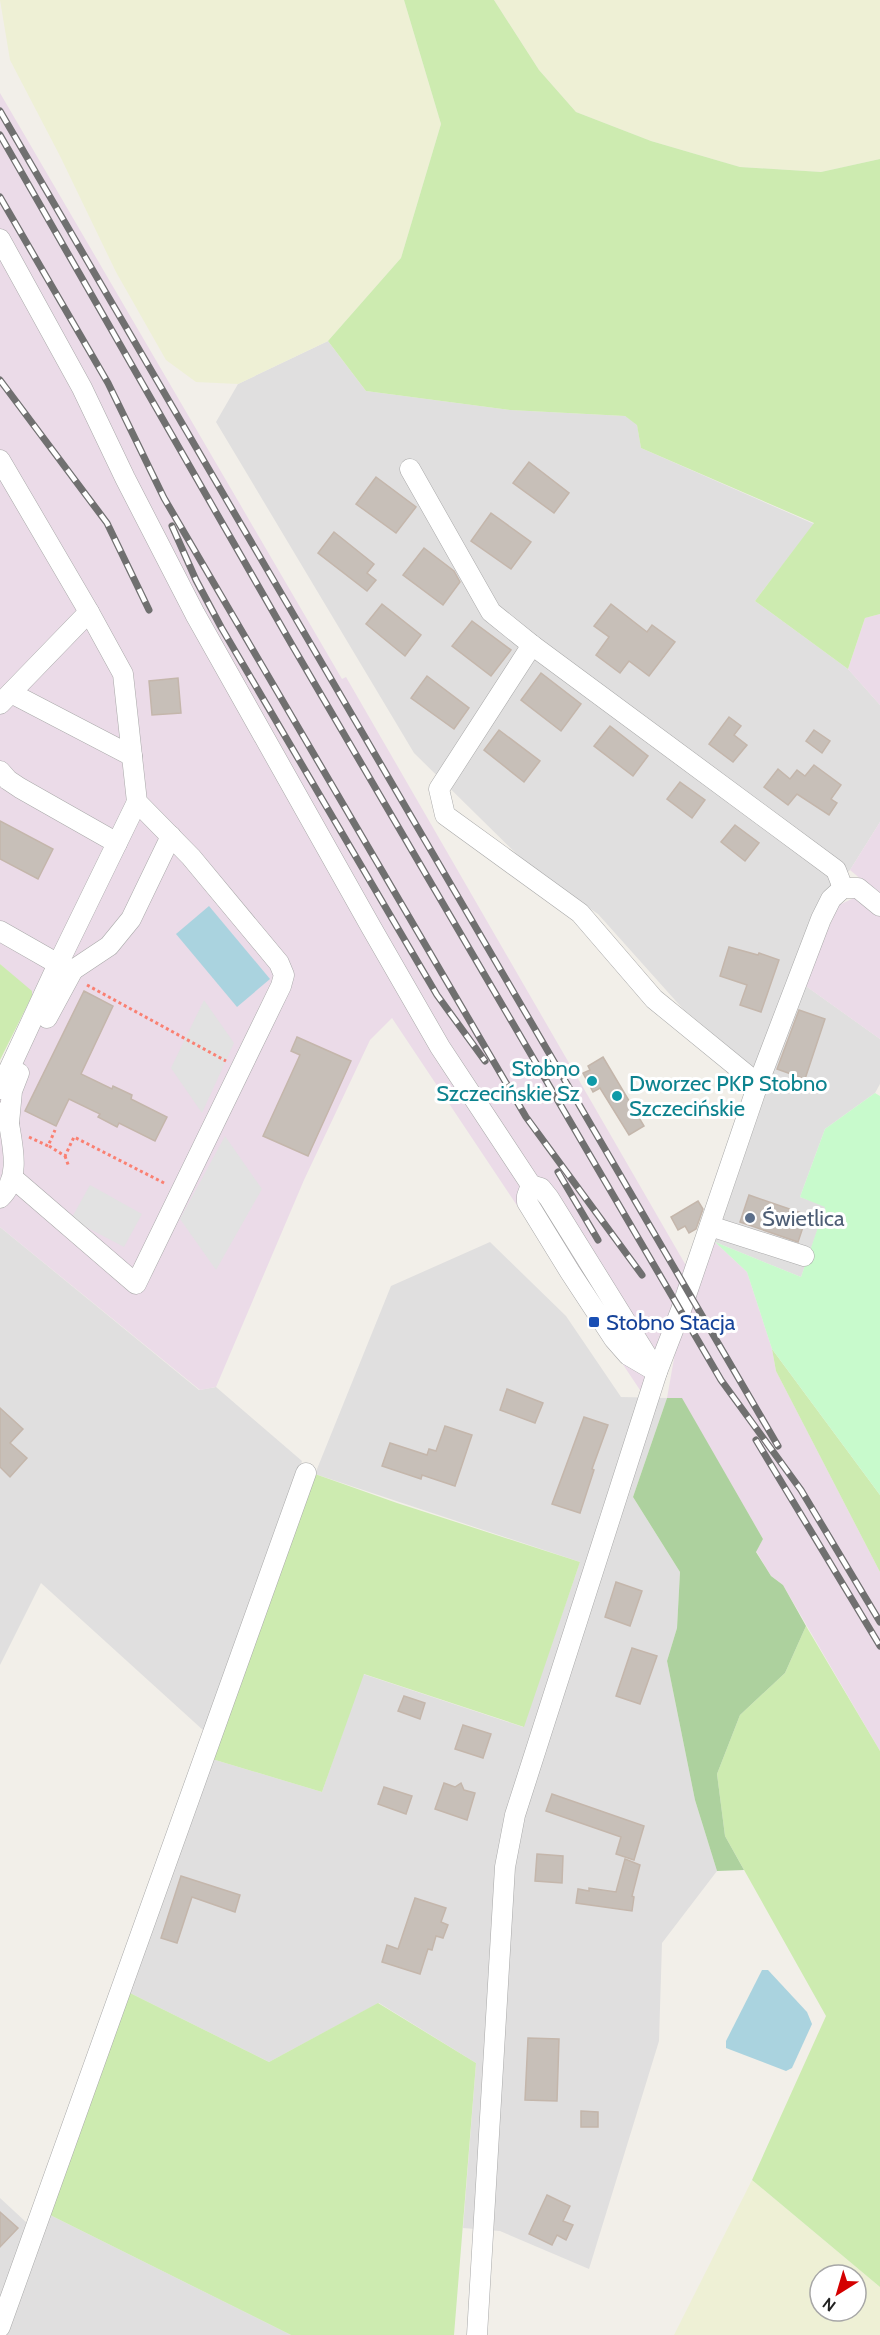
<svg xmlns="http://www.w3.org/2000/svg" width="880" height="2335" font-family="Cabin,sans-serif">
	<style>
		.residential { fill: #e0dfdf }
		.industrial { fill: #ebdbe8 }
		.farmland { fill: #eef0d5; fill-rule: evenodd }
		.grass { fill: #cdebb0 }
		.forest { fill: #add19e }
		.park { fill: #c8facc }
		.parking { fill: #e2e2e2 }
		.water { fill: #aad3df }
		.building { fill: #c7bfb8; stroke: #c4b6ab; stroke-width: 1.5 }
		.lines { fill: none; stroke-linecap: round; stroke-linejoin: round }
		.minor-casing { stroke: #a9a9a9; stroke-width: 21 }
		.path { stroke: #fa8072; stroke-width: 3; stroke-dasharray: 3 3; stroke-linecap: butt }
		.minor { stroke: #fff; stroke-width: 20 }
		.rail-casing { stroke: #707070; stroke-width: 7 }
		.rail { stroke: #fff; stroke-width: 4.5; stroke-dasharray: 14; stroke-linecap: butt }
		.culture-dot { fill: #0f9aa8; stroke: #fff; stroke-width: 2 }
		.service-dot { fill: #5c6f8a; stroke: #fff; stroke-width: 2 }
		.transit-dot { fill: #1a4fb4; stroke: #fff; stroke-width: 2 }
		.labels { text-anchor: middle; stroke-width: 6; stroke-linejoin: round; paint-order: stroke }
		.culture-label { font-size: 22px; fill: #0d838f; stroke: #fff; text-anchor: end }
		.service-label { font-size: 22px; fill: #4e5e75; stroke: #fff; text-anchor: start }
		.transit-label { font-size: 22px; fill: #164399; stroke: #fff; text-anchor: start }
	</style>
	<rect width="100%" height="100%" fill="#f2efe9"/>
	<g class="residential">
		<path d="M328,341L366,391L510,410L625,416L637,424L641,448L814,524L755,601L848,669L880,705V822L850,870L822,896L755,1069L683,1009L598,914L533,870L414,753L216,422L238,384Z"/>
		<path d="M803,984L880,1039V1084L875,1093L825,1129L800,1197L826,1206L801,1277L715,1242Z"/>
		<path d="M0,1227L199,1390L216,1387L302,1461L204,1731L41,1583L0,1665Z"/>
		<path d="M490,1242L566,1316L621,1397L667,1398L633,1497L680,1572L677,1628L667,1661L695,1800L717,1871L662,1943L659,2041L589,2269L500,2231L463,2228L476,2063L379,2003L269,2062L128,1992L212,1759L322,1792L363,1674L523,1727L580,1562L315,1474L391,1286Z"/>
		<path d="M0,2198L27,2223L34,2207L291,2335H0Z"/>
	</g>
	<g class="industrial">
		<path d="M0,93L342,679L346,677L688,1269L644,1396L392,1018L370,1040L304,1180L216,1387L200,1390L0,1227V1066L32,996V992L0,964Z"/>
		<path d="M880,614V705L848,669L865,618Z"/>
		<path d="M880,822V895L850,870Z"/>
		<path d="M858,896L880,914V1039L803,984L839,905Z"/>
		<path d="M715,1242L747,1272L772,1349L776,1371L880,1572V1751L783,1585L771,1576L756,1551L763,1539L682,1399L667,1398L675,1353Z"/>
	</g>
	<g class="farmland">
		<path d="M0,0H404L441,124L401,258L328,341L238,384L196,382L166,360L116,272L60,156L10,60Z"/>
		<path d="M494,0H880V159L821,172L740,167L651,141L576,112L539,70Z"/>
		<path d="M752,2180L880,2287V2335H674ZM820,2275H856V2311H820Z"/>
	</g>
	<g class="grass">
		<path d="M404,0H494L539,70L576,112L651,141L740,167L821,172L880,159V614L865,618L848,669L755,601L814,523L641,448L637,425L625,416L510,410L366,391L328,341L401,258L441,124Z"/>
		<path d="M0,964L32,991V996L0,1060Z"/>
		<path d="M772,1349L880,1495V1572L776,1371Z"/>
		<path d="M315,1474L397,1503L580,1562L524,1727L364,1674L322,1792L212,1759Z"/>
		<path d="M806,1626L880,1751V2287L752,2180L826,2016L725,1836L717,1774L740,1715L785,1673Z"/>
		<path d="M128,1992L269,2062L378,2003L476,2063L454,2335H291L34,2207Z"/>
	</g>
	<path class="forest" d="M667,1398H682L763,1539L756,1552L771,1576L783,1585L806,1626L785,1673L740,1715L717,1774L725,1836L744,1870L717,1871L695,1800L667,1661L677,1628L680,1572L633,1497Z"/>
	<path class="park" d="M875,1093L880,1096V1495L772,1349L747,1272L715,1242L801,1277L825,1207L800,1197L825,1129Z"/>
	<g class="parking">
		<path d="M204,1000L234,1043L202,1113L171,1068Z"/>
		<path d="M225,1136L262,1189L216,1270L180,1219Z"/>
		<path d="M90,1185L142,1214L124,1247L71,1219Z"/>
	</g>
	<g class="water">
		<path d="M209,906L270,979L237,1007L176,934Z"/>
		<path d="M762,1970H768L807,2012L812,2024L792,2068L786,2071L726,2048V2041Z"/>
	</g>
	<g class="building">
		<path d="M529,462L569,493L554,513L513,483Z"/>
		<path d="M376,477L416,507L396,533L356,504Z"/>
		<path d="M491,513L531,542L511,569L471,541Z"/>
		<path d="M334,532L374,564L367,573L376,580L367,591L318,553Z"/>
		<path d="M424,548L454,571L460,582L443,605L403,575Z"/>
		<path d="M382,604L421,635L405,656L366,624Z"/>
		<path d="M611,604L647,632L652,625L675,642L649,676L629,661L620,673L596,655L609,637L594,626Z"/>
		<path d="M472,621L511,650L491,676L452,646Z"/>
		<path d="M541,673L581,704L561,731L521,700Z"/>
		<path d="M427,676L469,708L454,729L411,698Z"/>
		<path d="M178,678L181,713L152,715L149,681Z"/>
		<path d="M729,717L741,726L734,735L747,745L733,762L709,744Z"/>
		<path d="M610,726L648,756L633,776L594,746Z"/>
		<path d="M499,730L540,761L524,782L484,750Z"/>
		<path d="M814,730L830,741L822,753L806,741Z"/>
		<path d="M814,765L841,785L831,799L837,803L829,815L797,794L788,805L764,787L778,769L790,779L797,770L805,776Z"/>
		<path d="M680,782L705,800L692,818L667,799Z"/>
		<path d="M0,821L53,849L38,879L0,859Z"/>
		<path d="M735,825L759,843L745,861L721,842Z"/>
		<path d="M729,947L758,955L759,953L779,960L761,1012L740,1005L747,985L720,976Z"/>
		<path d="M84,991L113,1006L81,1074L112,1089L113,1086L132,1095L131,1099L167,1117L155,1141L119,1123L117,1127L98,1117L100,1114L69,1099L56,1126L25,1111Z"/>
		<path d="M799,1010L825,1019L805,1079L777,1069Z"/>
		<path d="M297,1037L351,1061L308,1156L263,1136L300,1055L291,1051Z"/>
		<path d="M603,1057L644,1126L629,1135L600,1088L593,1092L583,1073L590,1070L588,1066Z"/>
		<path d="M749,1195L807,1215L798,1242L740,1222Z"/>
		<path d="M698,1201L703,1209L696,1229L689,1233L685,1226L678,1230L671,1217Z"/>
		<path d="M507,1389L543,1403L535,1423L500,1410Z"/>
		<path d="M0,1408L23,1429L10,1443L27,1458L10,1477L0,1467Z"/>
		<path d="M584,1417L608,1425L592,1469L594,1470L580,1513L552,1504Z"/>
		<path d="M445,1426L472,1435L455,1486L422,1475L421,1479L382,1466L390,1443L427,1455L429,1449L436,1451Z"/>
		<path d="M616,1582L642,1591L630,1626L605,1617Z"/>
		<path d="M632,1648L657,1656L640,1704L616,1696Z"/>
		<path d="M404,1696L425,1703L420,1719L398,1711Z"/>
		<path d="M463,1725L491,1734L483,1758L455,1749Z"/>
		<path d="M444,1783L455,1787L461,1783L464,1790L475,1793L467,1820L435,1809Z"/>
		<path d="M384,1787L412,1796L406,1814L378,1804Z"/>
		<path d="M552,1794L644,1826L634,1860L616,1854L621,1837L546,1811Z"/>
		<path d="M537,1854L563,1856L562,1883L535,1881Z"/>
		<path d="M625,1859L640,1865L632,1896L634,1897L632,1911L576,1903L578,1889L589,1891V1888L616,1892Z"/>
		<path d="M181,1876L240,1895L235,1912L192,1897L177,1943L161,1938Z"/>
		<path d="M415,1898L446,1908L441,1922L448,1925L443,1938L436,1936L432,1950L428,1949L420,1974L382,1962L387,1945L398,1949Z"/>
		<path d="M528,2038L559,2039L557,2101L525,2100Z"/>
		<path d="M581,2111L598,2112V2127H581Z"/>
		<path d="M547,2195L570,2206L563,2221L573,2225L566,2240L557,2235L552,2245L529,2234Z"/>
		<path d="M0,2212L18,2228L0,2247Z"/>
	</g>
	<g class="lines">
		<defs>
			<g id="minor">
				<path d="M0,239L82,388L125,478L195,614L371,927L440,1047L531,1185"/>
				<path d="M0,460L89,612L0,704"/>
				<path d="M410,469L491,612L532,645L836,870L843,888"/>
				<path d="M532,645L439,789L445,815L580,913L654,999L758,1084"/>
				<path d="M11,693L132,756"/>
				<path d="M0,771L8,780L20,788L117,843"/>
				<path d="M0,931L58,964L137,802"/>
				<path d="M47,1018L73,970"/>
				<path d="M0,1089L58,964L73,970L109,946L131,919L171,836"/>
				<path d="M9,1123L12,1091L19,1073"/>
				<path d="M13,1178L136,1284L281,986L284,975L279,963L191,857L137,802L123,674L89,612"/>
				<path d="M531,1185L541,1188L549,1198L657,1372L628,1355L614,1339L570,1272L527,1202V1196Z"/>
				<path d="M0,1198C24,1175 10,1139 7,1110"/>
				<path d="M710,1226L804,1256"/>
				<path d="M0,2327L306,1473"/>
				<path d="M477,2335L505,1867L515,1815L657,1372L681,1310L758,1084L821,919L831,899L843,888H858L880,906"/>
			</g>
		</defs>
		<use href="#minor" class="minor-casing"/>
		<g class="path">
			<path d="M87,985L226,1061"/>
			<path d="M29,1137L48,1146L55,1130"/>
			<path d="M49,1146L65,1156L74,1137L166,1184"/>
			<path d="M65,1156L69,1167"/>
		</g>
		<use href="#minor" class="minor"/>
		<defs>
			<g id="rail">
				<path d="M0,111L778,1446"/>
				<path d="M0,135L292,645L721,1380L801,1490L880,1622"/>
				<path d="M0,197L108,383L164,498L526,1117L642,1275"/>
				<path d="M0,380L107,523L149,610"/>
				<path d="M172,526L196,580L221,627L437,995L485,1061"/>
				<path d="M558,1172L598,1240"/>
				<path d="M756,1440L880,1646"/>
			</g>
		</defs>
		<use href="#rail" class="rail-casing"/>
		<use href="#rail" class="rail"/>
	</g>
	<g class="culture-dot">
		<circle cx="592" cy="1081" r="6"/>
		<circle cx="617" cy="1096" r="6"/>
	</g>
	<circle class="service-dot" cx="750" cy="1218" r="6"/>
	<rect class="transit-dot" x="588" y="1316" width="12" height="12" rx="3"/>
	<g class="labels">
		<g class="culture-label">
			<text x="580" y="1076">Stobno<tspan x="580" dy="25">Szczecińskie Sz</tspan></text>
			<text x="629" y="1091" text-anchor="start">Dworzec PKP Stobno<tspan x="629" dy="25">Szczecińskie</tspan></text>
		</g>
		<g class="service-label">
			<text x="762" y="1226">Świetlica</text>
		</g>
		<g class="transit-label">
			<text x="606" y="1330">Stobno Stacja</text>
		</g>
	</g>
	<g transform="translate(838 2293) rotate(217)"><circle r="28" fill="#ffffff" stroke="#a7a7a7" stroke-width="1.5"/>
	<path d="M0-4.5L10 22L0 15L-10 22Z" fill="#d40000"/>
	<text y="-9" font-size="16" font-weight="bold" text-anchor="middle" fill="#222222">N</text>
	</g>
</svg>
